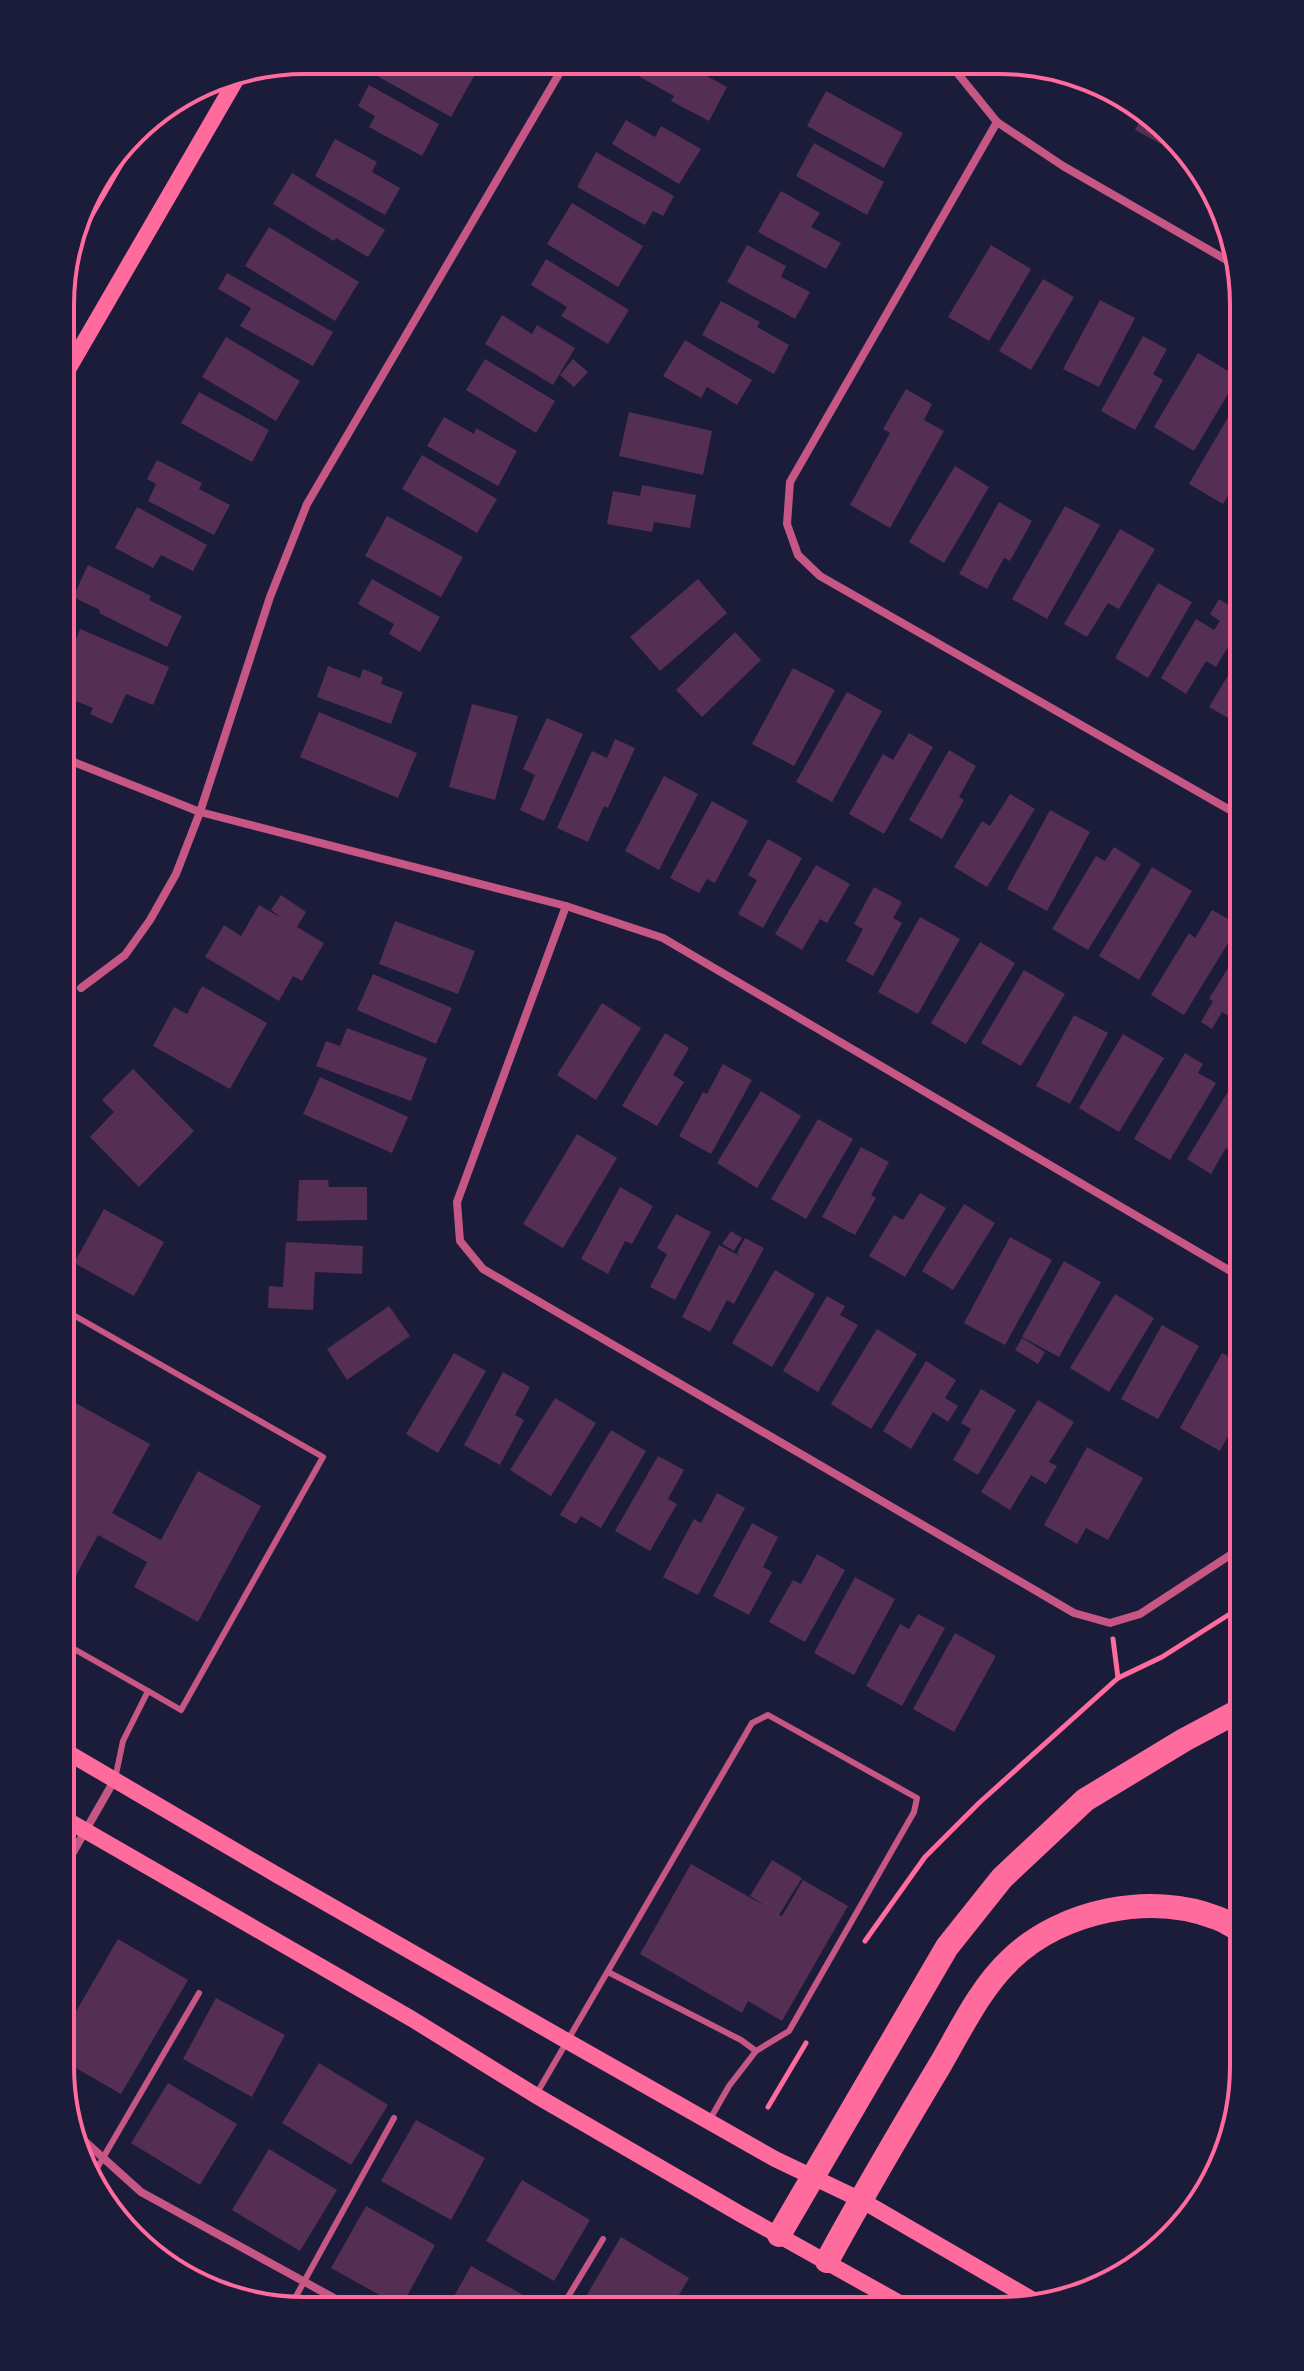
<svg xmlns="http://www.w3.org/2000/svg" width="1304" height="2371" font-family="Poppins,sans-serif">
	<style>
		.building { fill: #542f53 }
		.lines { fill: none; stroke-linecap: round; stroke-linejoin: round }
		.path { stroke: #ff6b9d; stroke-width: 5 }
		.service { stroke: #c65784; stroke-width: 6 }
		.minor { stroke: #c65784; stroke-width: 8 }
		.secondary { stroke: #ff6b9d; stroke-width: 16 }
		.motorway { stroke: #ff6b9d; stroke-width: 24 }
		.rim { fill: none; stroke: #ff6b9d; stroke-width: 4 }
	</style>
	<rect width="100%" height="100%" fill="#1b1b3a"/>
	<g class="building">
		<path d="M386,61H447L474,76L451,117L377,76Z"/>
		<path d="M648,62H681L727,87L709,121L671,101L674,96L640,77Z"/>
		<path d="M704,62L736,63L729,76Z"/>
		<path d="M369,85L439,124L422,156L369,127L375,116L358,106Z"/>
		<path d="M826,91L903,133L884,168L807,126Z"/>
		<path d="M1144,113L1160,121L1168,132L1161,144L1135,130Z"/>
		<path d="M626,120L655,137L661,126L701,149L679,184L612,144Z"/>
		<path d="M335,139L377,162L372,172L400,188L385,215L315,176Z"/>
		<path d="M814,143L884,182L867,215L796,176Z"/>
		<path d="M596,152L674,196L663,216L653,211L645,225L577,187Z"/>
		<path d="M292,173L385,230L368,257L336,238L334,241L273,204Z"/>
		<path d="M781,191L820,213L811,227L841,243L826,269L758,232Z"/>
		<path d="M572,203L643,246L618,287L547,244Z"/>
		<path d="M269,227L359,282L335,321L245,266Z"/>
		<path d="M747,245L786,266L781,277L810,292L795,319L727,282Z"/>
		<path d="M991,245L1031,269L989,341L948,317Z"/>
		<path d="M546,259L629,310L608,344L561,316L567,307L531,285Z"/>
		<path d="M227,273L333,332L313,366L240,326L251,308L218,289Z"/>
		<path d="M1043,279L1074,297L1031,370L999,351Z"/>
		<path d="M1100,300L1135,318L1099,387L1063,369Z"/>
		<path d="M721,301L760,322L757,327L789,345L774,374L702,335Z"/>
		<path d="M502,315L532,334L537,325L575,348L553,385L485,344Z"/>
		<path d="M1143,336L1167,349L1153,374L1163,380L1135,430L1101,411Z"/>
		<path d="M226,337L300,381L276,421L202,377Z"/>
		<path d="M685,340L752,380L737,405L707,387L701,398L663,376Z"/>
		<path d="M1198,353L1238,377L1194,451L1154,427Z"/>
		<path d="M485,359L555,401L536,433L466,390Z"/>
		<path d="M573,359L588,372L574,387L560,375Z"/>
		<path d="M906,389L932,404L924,420L944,431L890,528L850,505L890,433L883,429Z"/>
		<path d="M1244,390V469L1223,504L1189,484Z"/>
		<path d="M199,392L269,430L252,462L181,423Z"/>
		<path d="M629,412L712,431L703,475L619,456Z"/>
		<path d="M444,417L474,434L476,428L517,451L498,486L427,446Z"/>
		<path d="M422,455L497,499L477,533L402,489Z"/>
		<path d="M157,460L202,483L199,489L230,505L214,535L148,501L156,484L147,479Z"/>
		<path d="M955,466L989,487L944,563L909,542Z"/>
		<path d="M642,485L696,495L690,528L654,522L652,532L607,524L613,491L640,496Z"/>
		<path d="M999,502L1032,521L1010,561L1004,558L987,589L959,574Z"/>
		<path d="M1065,506L1100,525L1047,619L1012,599Z"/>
		<path d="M137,507L207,545L193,571L161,555L153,568L115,548Z"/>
		<path d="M387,516L463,557L441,597L365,556Z"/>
		<path d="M1120,529L1155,549L1119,609L1108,603L1087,637L1064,624Z"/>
		<path d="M88,565L151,596L149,600L182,616L167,647L99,613L100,610L73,597Z"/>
		<path d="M372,579L440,617L420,652L389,634L394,624L358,604Z"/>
		<path d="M698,579L727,613L660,671L630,637Z"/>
		<path d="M1158,583L1192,602L1148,678L1115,658Z"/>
		<path d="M1219,599L1238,611L1228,627L1237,632L1216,667L1206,661L1186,694L1161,678L1196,619L1214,630L1220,621L1210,614Z"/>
		<path d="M80,629L169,667L153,705L126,694L112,724L90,714L93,708L64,696L71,678L62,674Z"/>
		<path d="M735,632L761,660L702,717L676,690Z"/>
		<path d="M1244,649V727L1209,707Z"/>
		<path d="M328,666L360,678L363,669L383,677L381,684L403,692L391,724L317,697Z"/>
		<path d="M793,668L835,690L794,766L752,744Z"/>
		<path d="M847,692L882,711L832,802L796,782Z"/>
		<path d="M472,704L518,716L495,800L449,787Z"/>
		<path d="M319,712L417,753L398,798L300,757Z"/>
		<path d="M547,718L583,734L544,821L520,810L535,775L523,769Z"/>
		<path d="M909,733L933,747L884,834L849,814L883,754L893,760Z"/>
		<path d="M615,739L635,748L608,808L604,806L588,842L557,828L592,751L607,758Z"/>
		<path d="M949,750L976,766L959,797L964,800L942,839L909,820Z"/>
		<path d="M664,776L698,794L659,870L625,851Z"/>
		<path d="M1010,794L1035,809L987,887L954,867L982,821L990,826Z"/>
		<path d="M712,801L748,821L715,883L707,879L699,893L670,878Z"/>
		<path d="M1050,810L1090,832L1047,911L1007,889Z"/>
		<path d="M768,839L802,858L763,928L738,914L757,880L748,875Z"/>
		<path d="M1114,847L1141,864L1088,950L1052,929L1096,856L1105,861Z"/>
		<path d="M816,865L850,884L827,923L820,919L802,950L775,934Z"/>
		<path d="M1152,867L1192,891L1139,980L1099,956Z"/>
		<path d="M874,887L902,902L893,918L902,923L873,976L846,961L863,929L854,924Z"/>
		<path d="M281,895L306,912L297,927L324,943L302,981L293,976L279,1001L205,957L224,925L241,936L259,905L283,919L271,910Z"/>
		<path d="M1212,910L1239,925L1184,1015L1151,995L1189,933L1195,938Z"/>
		<path d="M920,917L960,939L918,1014L878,992Z"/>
		<path d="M395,921L475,951L458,994L379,964Z"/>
		<path d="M980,942L1015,963L966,1044L931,1023Z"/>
		<path d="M1244,942V1025L1222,1012L1212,1029L1201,1022L1213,1001L1209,999Z"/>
		<path d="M1024,970L1065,994L1021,1066L981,1043Z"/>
		<path d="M373,974L452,1008L436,1044L357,1010Z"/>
		<path d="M202,986L267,1023L230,1089L153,1046L174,1007L187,1014Z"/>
		<path d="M602,1003L641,1028L596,1100L557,1075Z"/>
		<path d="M1074,1015L1108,1033L1070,1104L1036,1086Z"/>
		<path d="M347,1028L427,1058L411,1101L316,1066L326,1041L340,1046Z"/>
		<path d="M665,1033L689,1048L673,1075L684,1082L657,1126L622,1106Z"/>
		<path d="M1123,1034L1164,1058L1119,1132L1079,1108Z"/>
		<path d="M1185,1053L1203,1064L1198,1073L1216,1083L1170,1160L1134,1139Z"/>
		<path d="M723,1064L752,1080L711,1154L679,1136L703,1092L707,1094Z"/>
		<path d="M133,1069L194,1131L139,1187L90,1137L114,1112L102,1100Z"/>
		<path d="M320,1077L408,1117L392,1153L303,1114Z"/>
		<path d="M1235,1080L1244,1085V1140L1236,1153L1226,1148L1211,1174L1187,1159Z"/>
		<path d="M761,1091L801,1116L757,1188L717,1163Z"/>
		<path d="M818,1119L853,1139L806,1219L771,1199Z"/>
		<path d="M577,1134L617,1158L563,1248L523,1224Z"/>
		<path d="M861,1147L889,1162L871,1195L876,1198L855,1235L822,1217Z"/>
		<path d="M299,1180H328L329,1187H367V1220L297,1221Z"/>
		<path d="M620,1187L653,1206L632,1244L625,1241L608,1274L581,1259Z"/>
		<path d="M920,1193L946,1208L905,1277L869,1256L894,1215L903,1220Z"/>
		<path d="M964,1204L995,1223L953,1290L922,1271Z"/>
		<path d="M104,1209L164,1242L134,1296L74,1263Z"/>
		<path d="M676,1214L711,1232L675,1300L650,1287L667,1254L657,1248Z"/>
		<path d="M731,1231L742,1238L734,1251L722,1244Z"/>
		<path d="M1010,1237L1052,1260L1005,1345L964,1323Z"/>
		<path d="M745,1238L764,1248L734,1304L727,1300L710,1332L682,1317L719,1245L740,1256L737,1253Z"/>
		<path d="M286,1242L363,1246L362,1274L315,1272L313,1310L268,1308L269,1286L283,1287Z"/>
		<path d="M1064,1261L1101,1282L1059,1357L1022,1337Z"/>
		<path d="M775,1270L815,1294L772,1367L732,1343Z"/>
		<path d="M1115,1294L1154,1318L1109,1392L1070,1368Z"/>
		<path d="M827,1296L845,1306L840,1315L858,1325L818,1392L783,1371Z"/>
		<path d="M389,1306L410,1336L347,1380L327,1349Z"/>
		<path d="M1162,1325L1199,1346L1158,1419L1121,1399Z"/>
		<path d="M877,1329L917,1354L871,1429L831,1404Z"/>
		<path d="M1022,1338L1045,1352L1038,1364L1015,1350Z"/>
		<path d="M454,1353L486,1371L438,1453L406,1434Z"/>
		<path d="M1222,1353L1244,1364V1407L1220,1451L1180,1428Z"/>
		<path d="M926,1361L956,1380L945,1398L958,1406L948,1422L933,1412L911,1449L883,1431Z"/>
		<path d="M503,1372L530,1387L515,1415L524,1420L500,1465L464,1445Z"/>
		<path d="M981,1389L1016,1410L978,1475L953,1460L971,1429L961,1423Z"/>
		<path d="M61,1395L150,1444L112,1513L161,1540L198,1471L261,1506L198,1622L134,1587L147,1562L98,1535L73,1581L61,1575Z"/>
		<path d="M555,1398L596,1423L551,1496L510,1470Z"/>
		<path d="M1038,1400L1074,1422L1049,1462L1057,1466L1046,1484L1031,1475L1010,1510L981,1492Z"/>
		<path d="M611,1430L646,1451L601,1528L581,1516L576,1524L560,1515Z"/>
		<path d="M1087,1447L1143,1478L1108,1540L1086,1528L1077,1544L1044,1525Z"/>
		<path d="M658,1456L684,1470L668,1499L677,1504L650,1551L615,1531Z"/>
		<path d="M717,1493L745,1508L698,1595L663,1577L694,1519L701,1523Z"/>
		<path d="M752,1523L778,1537L763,1567L772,1572L749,1615L713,1596Z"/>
		<path d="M817,1554L845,1570L805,1642L769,1622L793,1580L801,1584Z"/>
		<path d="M855,1577L895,1599L854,1675L814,1653Z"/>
		<path d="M918,1614L945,1628L902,1706L866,1686L900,1624L909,1629Z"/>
		<path d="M955,1633L996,1656L954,1732L913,1709Z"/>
		<path d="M772,1860L802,1878L779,1915L782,1916L803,1880L848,1906L782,2021L748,2001L742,2013L640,1954L691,1864L765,1906L750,1896Z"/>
		<path d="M118,1939L188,1980L121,2094L60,2059V2039Z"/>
		<path d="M216,1998L285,2035L252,2097L183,2059Z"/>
		<path d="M319,2063L388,2105L351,2165L282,2123Z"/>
		<path d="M168,2083L237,2124L200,2185L131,2143Z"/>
		<path d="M416,2120L485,2158L451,2220L381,2181Z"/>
		<path d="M269,2149L337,2190L300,2251L232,2210Z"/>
		<path d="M522,2180L590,2220L554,2281L486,2241Z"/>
		<path d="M366,2206L435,2245L401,2307L331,2268Z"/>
		<path d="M621,2237L689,2278L670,2310H605L585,2298Z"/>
		<path d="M471,2266L541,2305L538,2310L447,2309Z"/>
		<path d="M725,2296L750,2310H717Z"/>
	</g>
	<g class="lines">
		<g class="path">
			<path d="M1113,1639L1118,1678"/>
			<path d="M865,1941L925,1857L979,1803L1118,1678L1162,1657L1244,1605"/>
			<path d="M768,2107L806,2043"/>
		</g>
		<g class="service">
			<path d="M61,1308L323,1457L181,1710L148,1691L123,1741L115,1779"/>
			<path d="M60,1641L148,1691"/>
			<path d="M537,2093L752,1723L768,1715L917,1798L914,1812L789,2031L756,2051L741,2040L608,1972"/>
			<path d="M709,2121L729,2086L756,2051"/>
			<path d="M93,2175L199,1993"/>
			<path d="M289,2309L394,2118"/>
			<path d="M560,2310L603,2239"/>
		</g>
		<g class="minor">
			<path d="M950,64L997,122L1063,166L1237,266"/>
			<path d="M997,122L790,482L787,524L798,555L820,576L1244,818"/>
			<path d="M61,757L200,812L566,906L663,938L1244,1279"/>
			<path d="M566,906L457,1202L460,1241L483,1269L1074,1613L1110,1623L1140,1614L1244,1546"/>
			<path d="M81,988L125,955L150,920L176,874L200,812L270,597L307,504L566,62"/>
			<path d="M60,1875L115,1779"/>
			<path d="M70,2128L141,2192L354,2309"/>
		</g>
		<g class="secondary">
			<path d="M74,235L129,140"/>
			<path d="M62,380L240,73"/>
			<path d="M60,1748L277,1875L567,2041L775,2159L861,2200L1040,2304"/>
			<path d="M60,1816L412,2019L535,2095L742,2215L914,2311"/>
		</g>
		<g class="motorway">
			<path d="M779,2235L947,1947L1002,1878L1085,1800L1184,1740L1244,1708"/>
			<path d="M827,2261C863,2195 901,2130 940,2065C961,2029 980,1988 1011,1959C1062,1910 1151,1892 1217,1918C1226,1921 1235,1928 1243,1932"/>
		</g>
	</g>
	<path d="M0 0H1304V2371H0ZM305 74H999A231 231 0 0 1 1230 305V2066A231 231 0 0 1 999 2297H305A231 231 0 0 1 74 2066V305A231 231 0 0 1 305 74Z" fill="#1b1b3a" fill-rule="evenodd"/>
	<path class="rim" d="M305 74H999A231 231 0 0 1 1230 305V2066A231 231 0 0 1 999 2297H305A231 231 0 0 1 74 2066V305A231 231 0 0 1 305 74Z"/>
</svg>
